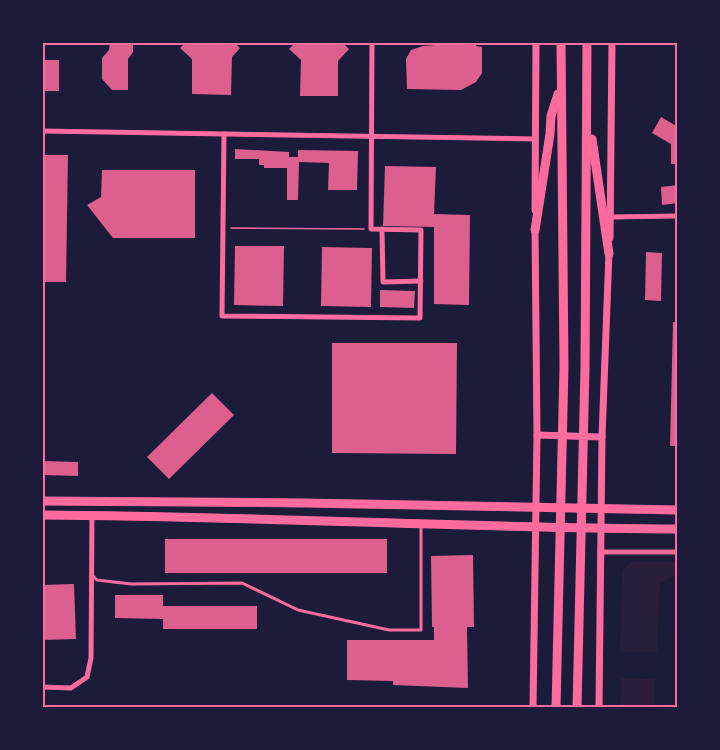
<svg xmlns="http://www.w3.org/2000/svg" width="720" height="750" font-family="Inter,sans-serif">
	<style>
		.green { fill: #2a1e3b }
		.building { fill: #dd5f8e }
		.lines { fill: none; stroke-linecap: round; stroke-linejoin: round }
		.path { stroke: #ff6b9d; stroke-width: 1.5 }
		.service { stroke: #ff6b9d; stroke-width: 3 }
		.minor { stroke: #ff6b9d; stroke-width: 5 }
		.tertiary { stroke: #ff6b9d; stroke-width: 7 }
		.primary { stroke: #ff6b9d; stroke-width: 9 }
		.trunk { stroke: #ff6b9d; stroke-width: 9 }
		.neatline { fill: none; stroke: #ff6b9d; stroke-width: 2 }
	</style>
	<rect width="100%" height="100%" fill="#1b1b3a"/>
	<g class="green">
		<path d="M631,562H678V573L660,584L657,652H620L622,571Z"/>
		<path d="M621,678L654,679V708H620Z"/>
	</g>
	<g class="building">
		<path d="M110,42H133V52L128,59V90H112L102,79V58L109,50Z"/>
		<path d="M186,42H234L240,48L232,57L231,95L192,94V59L180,48Z"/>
		<path d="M296,42L310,44L342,42L349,49L338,61V96H300L301,60L289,49Z"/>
		<path d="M435,42H476V46L482,47V73L476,82L461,90L407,89L406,59L411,50L423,46L435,45Z"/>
		<rect x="42" y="60" width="17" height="31"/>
		<path d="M661,117L678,127V164H671V144L652,133Z"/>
		<path d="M235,149L289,152V157H298V150L358,151L357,190H328L329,163L299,162L298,200H287V168H264V165H259V159H235Z"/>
		<path d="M42,155H68L66,282H42Z"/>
		<path d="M385,166L436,167L434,214L470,215L469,305L434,304V227L383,226Z"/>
		<path d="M102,170H195V238H113L87,205L101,197Z"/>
		<path d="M678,185V203L662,205L661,187Z"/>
		<path d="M235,246H284L283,306L234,305Z"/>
		<path d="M322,247L372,248L371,307L321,306Z"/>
		<path d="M646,252L662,253L661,301L645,300Z"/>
		<path d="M380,290L415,291L414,308L380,307Z"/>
		<path d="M673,322H678V446H670Z"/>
		<path d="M332,343H457L456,454L332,453Z"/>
		<path d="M212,393L234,415L169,479L147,457Z"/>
		<path d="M42,461L78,462V476L42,475Z"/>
		<rect x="165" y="539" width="222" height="34"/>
		<path d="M473,555L474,627H467L468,688L393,685V681L347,680V640H434V627H432L431,556Z"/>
		<path d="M74,584L76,639L42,640V585Z"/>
		<path d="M115,595H163V606H257V629H163V619L115,618Z"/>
	</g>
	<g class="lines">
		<path class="path" d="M231,228L364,229"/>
		<path class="service" d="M93,576L97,580L131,584L242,583L298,610L389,630H421V525"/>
		<g class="minor">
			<path d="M42,131L534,139"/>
			<path d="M224,134L222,316L420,318L421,230L371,229L372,42"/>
			<path d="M611,217L678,216"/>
			<path d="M382,229L383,282L421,281"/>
			<path d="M600,552H678"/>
			<path d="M42,687L71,688L87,677L91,658L92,515"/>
		</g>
		<g class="tertiary">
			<path d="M535,210L536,42"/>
			<path d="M610,238L612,42"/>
			<path d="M537,435L602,437"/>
			<path d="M533,708L537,435L535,228"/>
			<path d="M599,708L602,437L609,252"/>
		</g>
		<g class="primary">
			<path d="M42,501L306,503L678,510"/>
			<path d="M42,515C254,516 466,528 678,529"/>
		</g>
		<g class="trunk">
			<path d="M592,139L609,254"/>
			<path d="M535,230L550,134L551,116L558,94"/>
			<path d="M556,708L564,367L561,42"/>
			<path d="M577,708L585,368L587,42"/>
		</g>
	</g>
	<rect width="720" height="750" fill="none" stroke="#1b1b3a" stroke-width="87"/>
	<rect x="44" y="44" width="632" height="662" class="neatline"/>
</svg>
